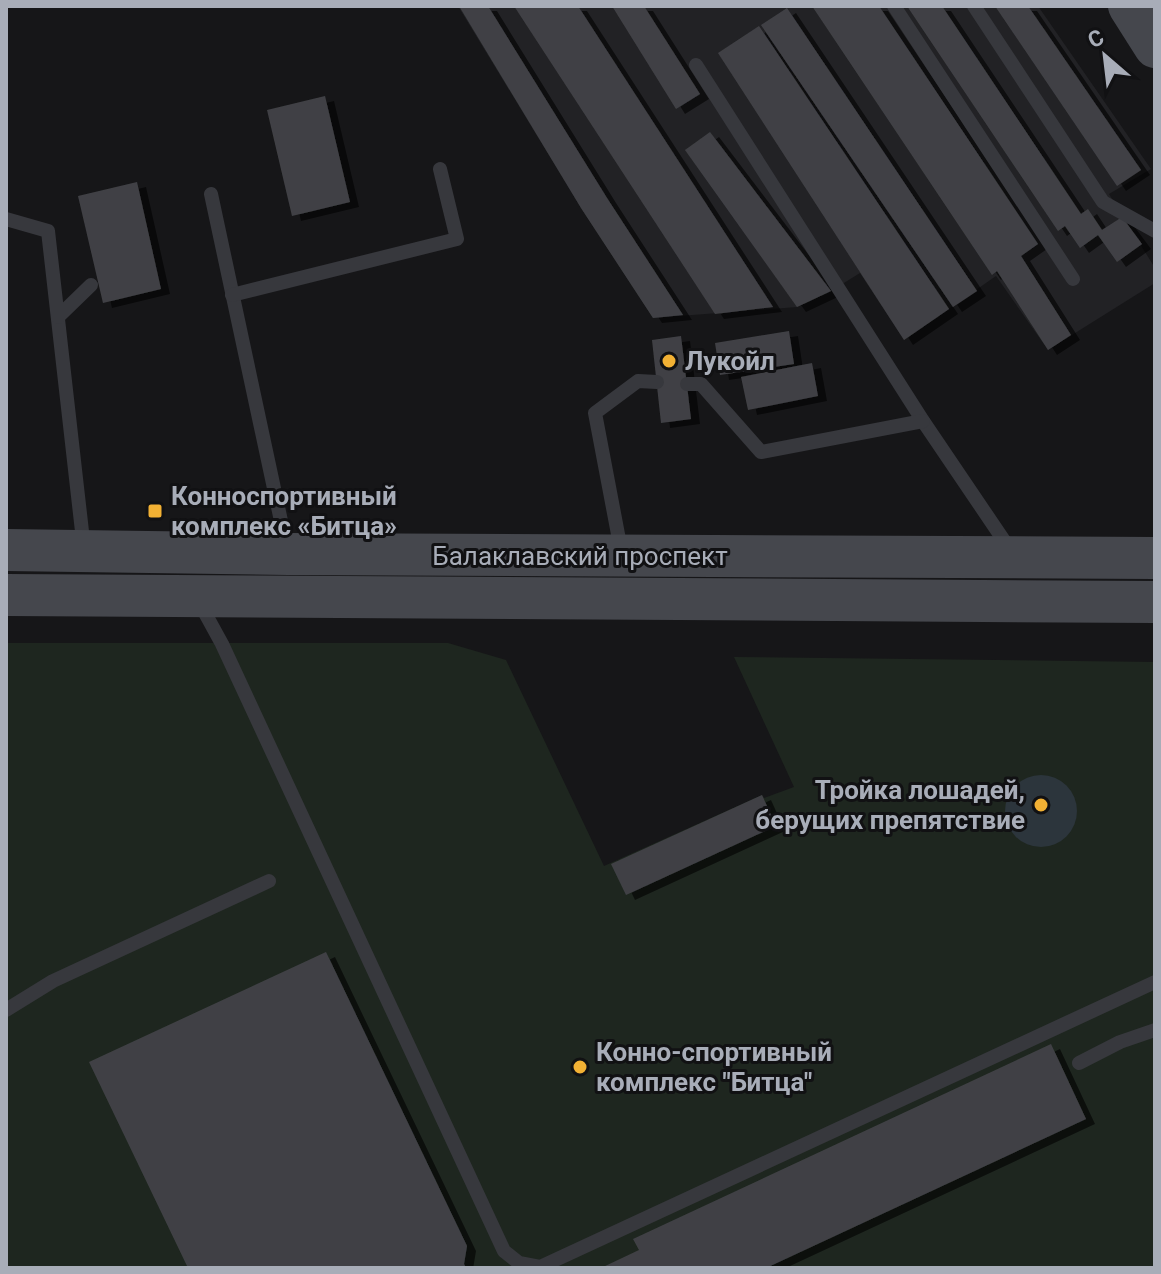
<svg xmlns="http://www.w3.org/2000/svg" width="1161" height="1274" font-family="Roboto,sans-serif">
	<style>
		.built { fill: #222225 }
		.green { fill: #1e261f }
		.water { fill: #2c353c }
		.building { fill: #404145; filter: url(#shadow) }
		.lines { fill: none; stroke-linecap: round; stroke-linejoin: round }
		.lane { stroke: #37383d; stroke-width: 14 }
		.secondary { stroke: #45474d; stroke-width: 42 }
		.poi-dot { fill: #f2b134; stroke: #111113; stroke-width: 3 }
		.labels { text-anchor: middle; stroke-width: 6; stroke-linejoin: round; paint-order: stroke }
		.poi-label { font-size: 26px; font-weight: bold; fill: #a8adb8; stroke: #111113; text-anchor: start }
		.street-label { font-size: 26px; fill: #a8adb8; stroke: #111113 }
	</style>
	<defs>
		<filter id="shadow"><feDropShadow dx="9" dy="5" stdDeviation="0" flood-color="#0009"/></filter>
	</defs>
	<rect width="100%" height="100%" fill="#161618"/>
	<path class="built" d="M458,6H1038L1151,169L1109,194L1155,268V283L1048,350L996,276L904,340L860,273L831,291L797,307L653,318L581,208Z"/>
	<path class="green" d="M6,643H448L506,660L604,866L762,795L764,798L794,787L734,657L1155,662V1268H6Z"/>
	<circle class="water" cx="1041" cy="811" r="36"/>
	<g class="building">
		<path d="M459,6H488L607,198L683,315L653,318L581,208Z"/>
		<path d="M514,6H578L773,307L715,314Z"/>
		<path d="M612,6H644L700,94L676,109Z"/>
		<path d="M812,6H879L1038,244L1021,256L1071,335L1048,350L997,271L992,275Z"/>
		<path d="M907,6H942L1081,214L1088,209L1102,230L1122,217L1142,244L1117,262L1098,235L1080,248L1065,226L1058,231Z"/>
		<path d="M995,6H1028L1141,170L1117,186Z"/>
		<path d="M787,8L977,291L953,307L761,25Z"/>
		<path d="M759,26L949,309L904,340L718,53Z"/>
		<path d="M325,96L350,202L292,216L267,110Z"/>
		<path d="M710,132L831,291L797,307L685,150Z"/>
		<path d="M137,182L161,289L103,303L78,196Z"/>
		<path d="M789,331L794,364L720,375L715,343Z"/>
		<path d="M681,336L691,419L661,423L652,340Z"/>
		<path d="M812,363L818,396L748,410L741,377Z"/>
		<path d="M762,795L776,826L626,895L611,864Z"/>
		<path d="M326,952L467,1246L464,1264L466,1268H188L89,1062Z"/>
		<path d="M1051,1044L1086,1119L766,1268H601L639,1250L633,1239Z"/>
	</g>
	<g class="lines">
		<g class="lane">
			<path d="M894,6L1073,279"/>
			<path d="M974,6L1103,202L1155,231"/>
			<path d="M696,65L923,421L1011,551"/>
			<path d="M211,194L287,549"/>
			<path d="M6,219L48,231L84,549"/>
			<path d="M232,295L457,239L440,169"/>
			<path d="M58,317L91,285"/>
			<path d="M687,384H701L761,452L923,421"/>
			<path d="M621,550L595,413L638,381L657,382"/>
			<path d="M199,602L222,644L504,1251L519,1263L540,1267L1155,982"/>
			<path d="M6,1010L53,981L269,881"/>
			<path d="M1079,1063L1120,1042L1155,1030"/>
		</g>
		<g class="secondary">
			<path d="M1129,6L1155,47"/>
			<path d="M6,550L289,554L1155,558"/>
			<path d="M6,595L1155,602"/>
		</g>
	</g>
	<g class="poi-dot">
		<circle cx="669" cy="361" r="8"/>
		<rect x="147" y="503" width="16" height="16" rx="4"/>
		<circle cx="1041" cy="805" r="8"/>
		<circle cx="580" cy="1067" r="8"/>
	</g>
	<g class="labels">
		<g class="poi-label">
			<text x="685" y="370">Лукойл</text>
			<text x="171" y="505">Конноспортивный<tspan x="171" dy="30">комплекс «Битца»</tspan></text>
			<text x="1025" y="799" text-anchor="end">Тройка лошадей,<tspan x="1025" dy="30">берущих препятствие</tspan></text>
			<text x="596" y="1061">Конно-спортивный<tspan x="596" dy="30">комплекс "Битца"</tspan></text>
		</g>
		<g class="street-label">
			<text x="580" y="565">Балаклавский проспект</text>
		</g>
	</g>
	<rect width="1161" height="1274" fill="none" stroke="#a8adb8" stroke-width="16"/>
	<g transform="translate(1105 56) rotate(332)" stroke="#111113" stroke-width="6" paint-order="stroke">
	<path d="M0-6L14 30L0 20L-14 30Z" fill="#a8adb8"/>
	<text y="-12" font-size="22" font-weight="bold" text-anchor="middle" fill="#a8adb8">С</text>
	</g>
</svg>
